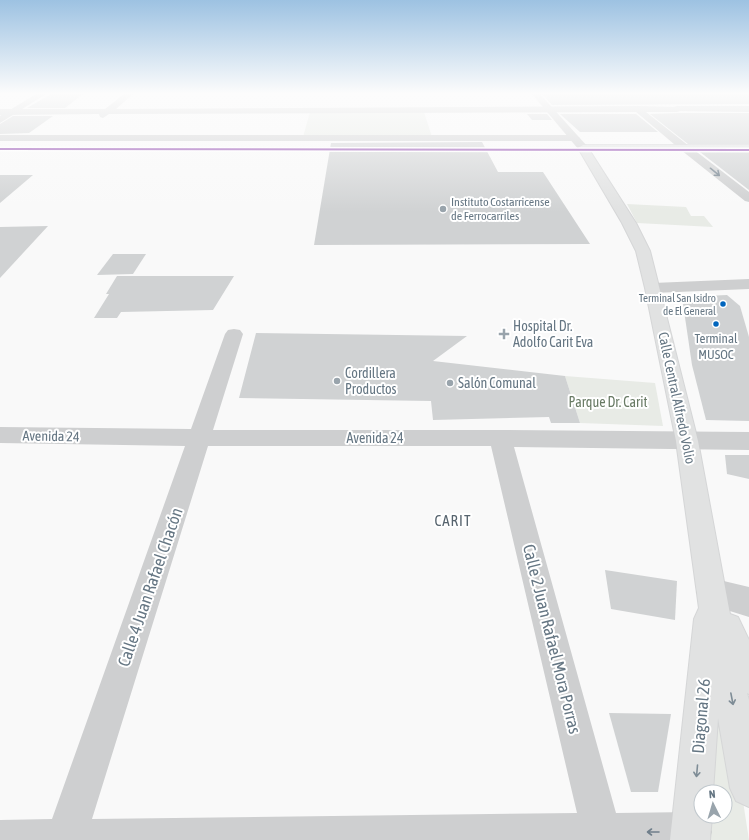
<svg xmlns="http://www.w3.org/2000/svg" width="749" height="840" font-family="'Asap Condensed',sans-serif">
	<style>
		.green { fill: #e8ebe6 }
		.building { fill: #d0d2d3 }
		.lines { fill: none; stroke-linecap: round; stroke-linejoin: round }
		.secondary-casing { stroke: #d5d6d7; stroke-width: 2 }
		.minor { fill: #cecfd0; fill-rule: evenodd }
		.tertiary { fill: #cecfd0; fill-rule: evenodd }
		.secondary { fill: #e1e2e2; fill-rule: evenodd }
		.rail-1-casing { stroke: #fff; stroke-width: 3 }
		.rail-1 { fill: #8e44ad; fill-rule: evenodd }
		.oneway { stroke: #707f8b }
		.oneway2 { stroke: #7e8c96 }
		.poi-dot { fill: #99a4ac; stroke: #fff; stroke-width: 1.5 }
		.bus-dot { fill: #0065bd; stroke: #fff; stroke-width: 1.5 }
		.labels { text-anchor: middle; stroke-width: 4; stroke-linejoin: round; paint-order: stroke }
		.far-bus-label { font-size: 11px; fill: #657683; stroke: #fff; text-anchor: end }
		.far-poi-label { font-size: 12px; fill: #657683; stroke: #fff; text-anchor: start }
		.bus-label { font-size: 13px; fill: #657683; stroke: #fff }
		.poi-label { font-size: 14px; fill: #657683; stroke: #fff; text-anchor: start }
		.street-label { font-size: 14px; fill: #657683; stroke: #fff }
		.park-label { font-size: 14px; fill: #687a64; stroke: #fff }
		.neighbourhood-label { font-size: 15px; letter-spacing: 1px; fill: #57646e; stroke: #fff }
		.near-street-label { font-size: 17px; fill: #657683; stroke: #fff }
	</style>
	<rect width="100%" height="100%" fill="#f9f9f9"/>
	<g class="green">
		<path d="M310,112H424L432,137H303Z"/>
		<path d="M627,204L686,207L691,216H704L713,227L637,223Z"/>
		<path d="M565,376L655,383L663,426L580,423Z"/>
		<path d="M720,653L749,840H706L708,816H725V792H710Z"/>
	</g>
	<g class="building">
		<path d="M51,94H83L65,108H27Z"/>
		<path d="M542,94H749V104L552,105Z"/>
		<path d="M680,113H749V144H688L650,114Z"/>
		<path d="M527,114H547L552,120H532Z"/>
		<path d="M560,114H636L658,132H580Z"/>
		<path d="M13,116H53L29,133L0,134V124Z"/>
		<path d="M482,142L498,172H543L590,244L314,245L331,143Z"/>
		<path d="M700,152H749V190Z"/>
		<path d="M0,175H33L0,203Z"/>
		<path d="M48,226L0,278V227Z"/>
		<path d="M113,254H146L133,274L97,275Z"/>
		<path d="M117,276H234L213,310L121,312L117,318H94L109,294H106Z"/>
		<path d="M727,295L740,306L749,337V421L706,420L692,365L682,297Z"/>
		<path d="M256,333L467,336L433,361L565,376L580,423H551L549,417L433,420L431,401L239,398Z"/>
		<path d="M725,455H749V479L727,474Z"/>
		<path d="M605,570L677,581L675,620L611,609Z"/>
		<path d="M609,713L671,714L658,792H631Z"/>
	</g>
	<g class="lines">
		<defs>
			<path id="secondary" d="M583,145H749V151H590L636,223L650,251L698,441L730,614L738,617L749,640V694L747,693L749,700V807L736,801L730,788L718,718L713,792H701V816H712L710,840H670L694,619L699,608L676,441L645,288L636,251L622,223L578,148Z"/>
		</defs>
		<use href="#secondary" class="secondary-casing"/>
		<g class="minor">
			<path d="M124,94H133L116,109L638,106L642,109L638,112L109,114L103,118L100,117L99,114L0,115V109H105Z"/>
			<path d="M677,106H749V112L674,111V107Z"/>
			<path d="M0,135H575L580,138L575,141H0Z"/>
			<path d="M685,145L689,146L749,192V202L745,201L681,150L680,148L681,146Z"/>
			<path d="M749,279V289L653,293L647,291L645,288L647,285L653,283Z"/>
			<path d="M234,329L240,330L243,334L213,430H500L749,432V450L514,447L616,813L692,812L706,818L712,832L709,840H0V820L52,819L185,446L0,443V427L191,429L225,334L228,330ZM208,446H491L577,813L92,819Z"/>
			<path d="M711,578L749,587V617L701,602L696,592L701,582Z"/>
		</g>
		<g class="tertiary">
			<path d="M36,94H46L0,123V116Z"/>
			<path d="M532,94H540L587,146L588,148L587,150H579Z"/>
			<path d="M638,106L680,107V111L677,112H646L689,146L690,148L689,150H681L635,111V107Z"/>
		</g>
		<use href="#secondary" class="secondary"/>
		<defs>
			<path id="rail-1" d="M0,148L749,149V151L0,150Z"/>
		</defs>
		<use href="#rail-1" class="rail-1-casing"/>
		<use href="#rail-1" class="rail-1"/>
	</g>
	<defs><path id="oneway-shaft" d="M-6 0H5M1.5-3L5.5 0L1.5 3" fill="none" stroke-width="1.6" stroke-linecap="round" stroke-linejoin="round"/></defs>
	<g class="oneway">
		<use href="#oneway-shaft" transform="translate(715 172) rotate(39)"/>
		<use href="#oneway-shaft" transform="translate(653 832) rotate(180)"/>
	</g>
	<g class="oneway2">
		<use href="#oneway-shaft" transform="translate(732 699) rotate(79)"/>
		<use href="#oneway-shaft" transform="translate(697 771) rotate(95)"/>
	</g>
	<linearGradient id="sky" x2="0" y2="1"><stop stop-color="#9dc2e2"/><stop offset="0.44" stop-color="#fcfcfc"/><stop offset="1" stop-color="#fcfcfc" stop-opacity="0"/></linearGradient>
	<rect width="749" height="212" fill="url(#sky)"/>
	<g class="poi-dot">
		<circle cx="443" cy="209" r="4"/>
		<path d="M502 328h4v4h4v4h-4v4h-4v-4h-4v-4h4z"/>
		<circle cx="337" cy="381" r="4"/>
		<circle cx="450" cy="383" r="4"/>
	</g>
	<g class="bus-dot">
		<circle cx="723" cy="304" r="3.5"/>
		<circle cx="716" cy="324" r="3.5"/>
	</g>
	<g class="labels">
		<g class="far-bus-label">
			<text x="716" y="302">Terminal San Isidro<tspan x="716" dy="13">de El General</tspan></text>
		</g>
		<g class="far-poi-label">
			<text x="451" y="206">Instituto Costarricense<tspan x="451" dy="14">de Ferrocarriles</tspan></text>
		</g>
		<g class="bus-label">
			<text x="716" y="343">Terminal<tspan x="716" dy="16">MUSOC</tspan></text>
		</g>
		<g class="poi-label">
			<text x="513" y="331">Hospital Dr.<tspan x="513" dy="16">Adolfo Carit Eva</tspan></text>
			<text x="345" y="378">Cordillera<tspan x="345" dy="16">Productos</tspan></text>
			<text x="458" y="388">Salón Comunal</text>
		</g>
		<g class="street-label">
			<text transform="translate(677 398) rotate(78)" y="5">Calle Central Alfredo Volio</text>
			<text transform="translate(51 436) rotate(1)" y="5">Avenida 24</text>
			<text x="375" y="443">Avenida 24</text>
		</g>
		<g class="park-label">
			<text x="608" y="407">Parque Dr. Carit</text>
		</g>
		<g class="neighbourhood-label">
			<text x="453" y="526">CARIT</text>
		</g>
		<g class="near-street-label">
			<text transform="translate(150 587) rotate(-71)" y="6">Calle 4 Juan Rafael Chacón</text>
			<text transform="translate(552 639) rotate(76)" y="6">Calle 2 Juan Rafael Mora Porras</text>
			<text transform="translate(701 716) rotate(-85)" y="6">Diagonal 26</text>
		</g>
	</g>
	<g transform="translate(713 804) rotate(355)"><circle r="19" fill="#ffffff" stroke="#c1c8cd"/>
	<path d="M0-3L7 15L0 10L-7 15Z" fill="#99a4ac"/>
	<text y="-6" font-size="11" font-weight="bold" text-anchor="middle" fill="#657683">N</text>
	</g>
</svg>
